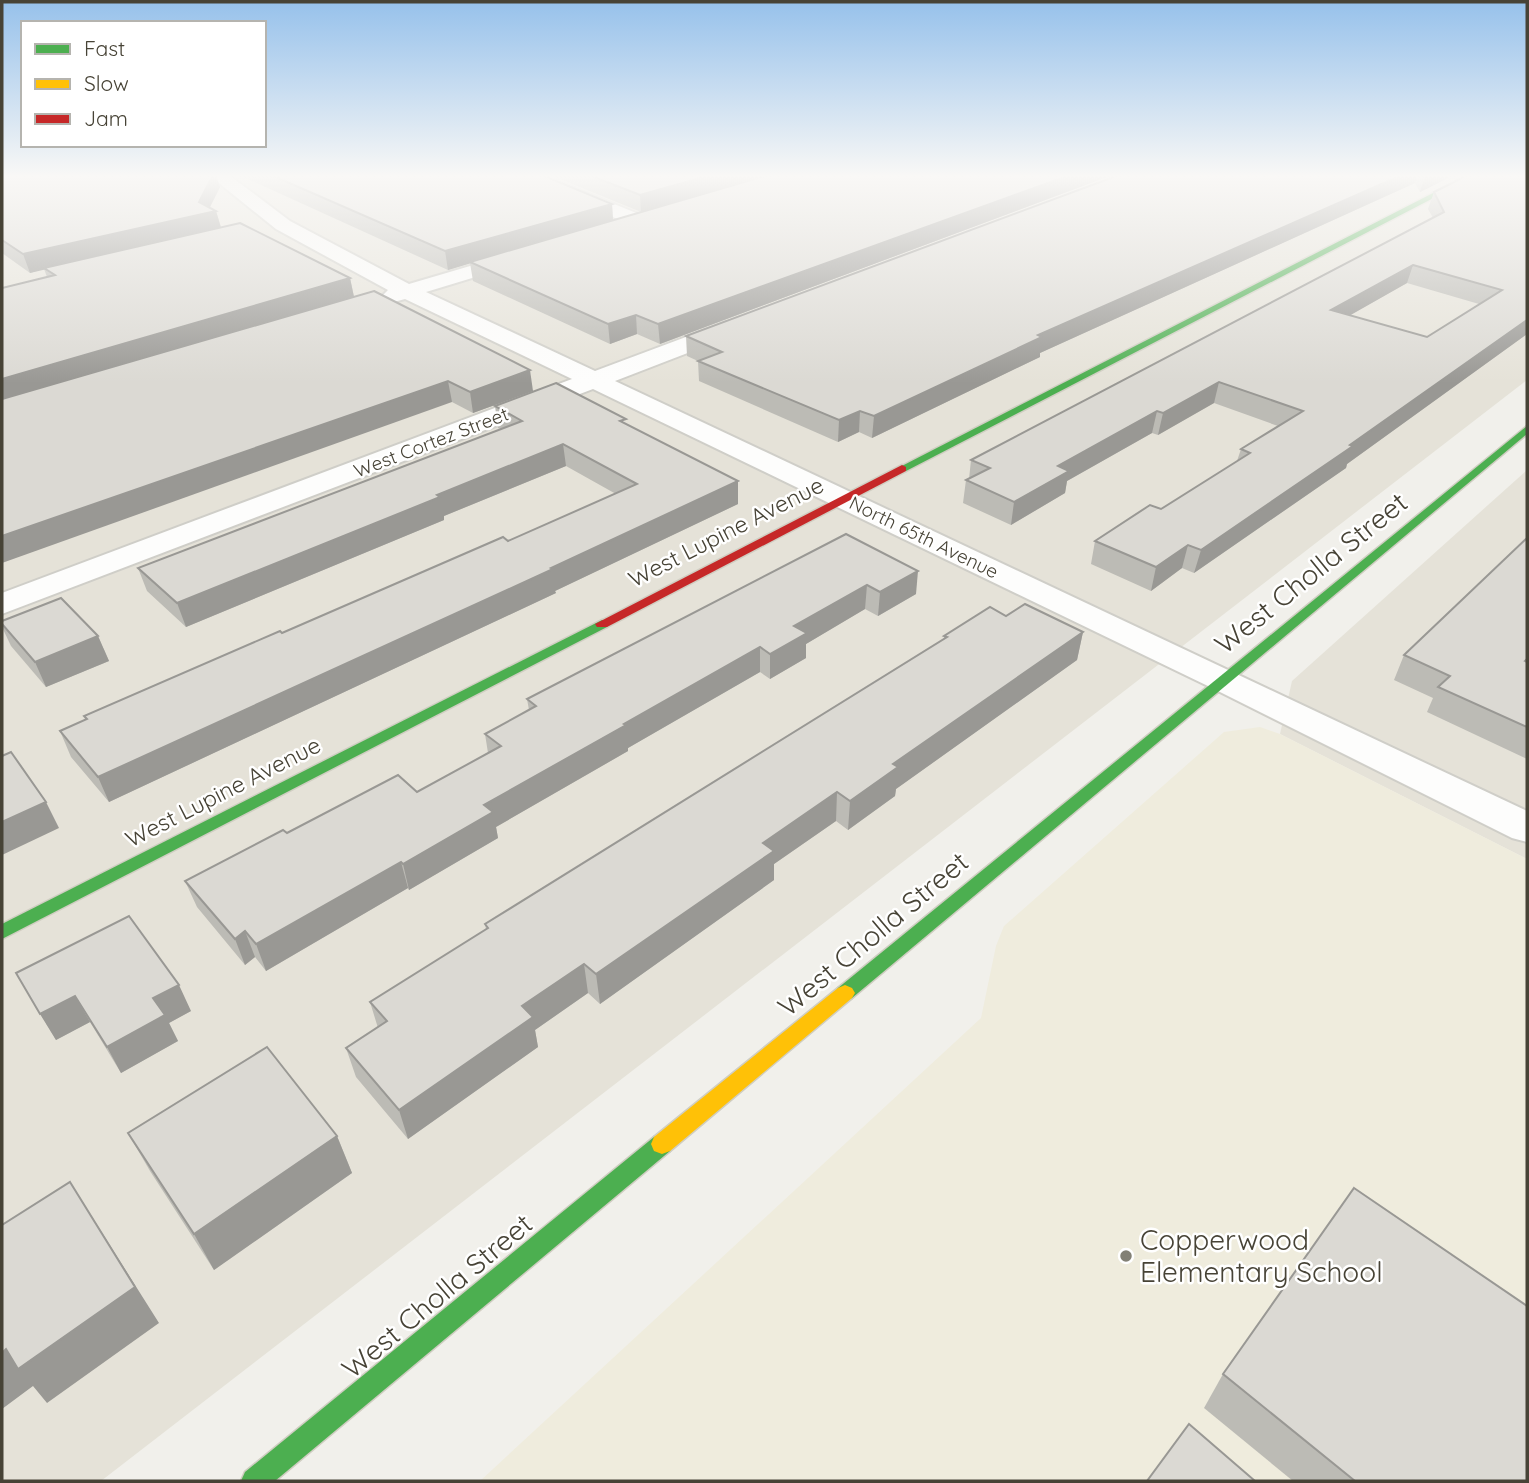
<svg xmlns="http://www.w3.org/2000/svg" width="1529" height="1483" font-family="Quicksand,sans-serif">
	<style>
		.residential { fill: #e5e2d8 }
		.education { fill: #efecdd }
		.lines { fill: none; stroke-linecap: round; stroke-linejoin: round }
		.street-casing { stroke: #cfcec8; stroke-width: 4 }
		.fast-casing { stroke: #d0cec2; stroke-width: 3 }
		.slow-casing { stroke: #d0cec2; stroke-width: 3 }
		.jam-casing { stroke: #d0cec2; stroke-width: 3 }
		.street { fill: #fdfdfc; fill-rule: evenodd }
		.fast { fill: #4caf50; fill-rule: evenodd }
		.slow { fill: #ffc107; fill-rule: evenodd }
		.jam { fill: #c62828; fill-rule: evenodd }
		.wall { fill: #bcbbb5; fill-rule: evenodd }
		.shaded-wall { fill: #999894 }
		.building { fill: #dbd9d3; stroke: #999894; stroke-width: 2; fill-rule: evenodd }
		.poi-dot { fill: #828075; stroke: #fff; stroke-width: 2.5 }
		.labels { text-anchor: middle; stroke-width: 5; stroke-linejoin: round; paint-order: stroke }
		.far-street-label { font-size: 19px; fill: #474336; stroke: #fff }
		.street-label { font-size: 23px; fill: #474336; stroke: #fff }
		.near-street-label { font-size: 28px; fill: #474336; stroke: #fff }
		.near-poi-label { font-size: 28px; fill: #474336; stroke: #fff; text-anchor: start }
	</style>
	<rect width="100%" height="100%" fill="#f1f0eb"/>
	<g class="residential">
		<path d="M2,175H1527V380L101,1481H2Z"/>
		<path d="M1527,470V859L1280,734L1292,681Z"/>
	</g>
	<path class="education" d="M1260,727L1280,734L1527,859V1481H480L981,1018L996,946L1004,926L1224,732Z"/>
	<g class="lines">
		<defs>
			<g id="street">
				<path d="M209,175H229L290,221L409,284L514,253H528L531,257L528,261L426,292L595,371L726,322H742L746,327L742,332L615,381L1527,811V842L1512,838L1210,687L593,389L2,614V593L572,379L405,299L394,302L386,300L383,295L388,290L276,229Z"/>
				<path d="M518,175H543L646,217L649,221L639,227L632,225L521,179Z"/>
			</g>
			<g id="fast">
				<path d="M1468,175H1478L906,471H898L896,469Z"/>
				<path d="M1527,426V434L852,998L845,1001L838,998L835,993L838,988Z"/>
				<path d="M602,620L609,624L607,627L2,939V924Z"/>
				<path d="M662,1134L670,1137L673,1144L670,1151L275,1481H241L245,1472L654,1137Z"/>
			</g>
			<path id="slow" d="M845,985L852,988L855,993L852,998L670,1151L662,1154L654,1151L651,1144L654,1137L838,988Z"/>
			<path id="jam" d="M902,465L906,467V471L607,627H597L595,624Z"/>
		</defs>
		<use href="#street" class="street-casing"/>
		<use href="#fast" class="fast-casing"/>
		<use href="#slow" class="slow-casing"/>
		<use href="#jam" class="jam-casing"/>
		<use href="#street" class="street"/>
		<use href="#fast" class="fast"/>
		<use href="#slow" class="slow"/>
		<use href="#jam" class="jam"/>
	</g>
	<g class="wall">
		<path d="M2,175L220,187L210,207L216,211L221,227L350,278L354,297L533,391L473,413L452,402L47,277L44,269L30,273L2,253Z"/>
		<path d="M239,175H542L612,204L613,220L768,175H1112L660,344L637,334L610,344L473,281L470,263L448,270Z"/>
		<path d="M550,175H766L641,212Z"/>
		<path d="M1119,175H1454L1420,192L1415,183L1040,353V357L872,438L859,432L838,442L699,381L698,361L687,356L686,336Z"/>
		<path d="M1527,175V334L1347,464L1346,468L1194,573L1182,568L1151,591L1091,564L1095,541L1161,509L1237,461L1241,449L1278,426L1214,403L1158,435L1152,433L1067,481L1065,493L1011,525L963,503L966,480L969,479L971,460L1433,218L1428,209L1434,192ZM1407,283L1479,304L1427,337L1350,315Z"/>
		<path d="M495,406L626,424L738,504L555,591L556,593L109,802L71,757L60,731L86,720L84,716L282,633L508,541L616,494L566,466L444,516V520L186,627L147,591L138,568L501,429L498,428Z"/>
		<path d="M846,534L916,594L878,616L865,609L806,644V658L770,679L760,672L628,748V751L496,827L498,838L409,890L408,888L266,971L255,957L245,965L197,907L185,881L287,833L417,792L488,753L485,734L529,710L527,699Z"/>
		<path d="M1527,538V759L1427,712L1433,698L1394,680L1404,655Z"/>
		<path d="M1006,616L1083,632L1077,660L896,789L895,796L848,830L836,821L774,864V880L600,1004L588,993L535,1030L538,1047L408,1139L356,1077L346,1048L378,1028L370,1002L486,929L485,924L944,640V636Z"/>
		<path d="M2,621L98,636L109,661L46,687L11,646L2,627Z"/>
		<path d="M16,973L191,1011L169,1023L178,1041L121,1073L90,1022L56,1040Z"/>
		<path d="M128,1133L337,1136L352,1173L214,1270L150,1171Z"/>
		<path d="M1223,1374L1527,1481H1293L1204,1408Z"/>
	</g>
	<g class="shaded-wall">
		<path d="M213,175H216L220,187L207,213L216,211L221,228L30,273L23,254Z"/>
		<path d="M711,175H766L641,212L640,195Z"/>
		<path d="M1070,175H1112L660,344L658,324Z"/>
		<path d="M1402,175H1418L1415,183L1040,353V357L872,438L874,416L1038,335Z"/>
		<path d="M1427,175H1454L1420,192L1425,176Z"/>
		<path d="M612,204L613,221L448,270L445,251Z"/>
		<path d="M1413,265L1407,283L1326,329L1331,310Z"/>
		<path d="M350,278L354,297L2,402V379Z"/>
		<path d="M636,315L637,334L610,344L608,324Z"/>
		<path d="M1527,320V334L1347,464L1346,468L1194,573L1201,550Z"/>
		<path d="M530,370L533,391L473,413L470,392Z"/>
		<path d="M448,381L452,402L2,563V536Z"/>
		<path d="M1219,382L1214,403L1158,435L1163,413Z"/>
		<path d="M860,411L859,432L838,442L839,420Z"/>
		<path d="M1157,411L1152,433L1067,481L1065,493L1011,525L1014,502L1058,466Z"/>
		<path d="M563,444L566,466L444,516V520L186,627L177,603L437,495Z"/>
		<path d="M738,481V504L555,591L556,593L109,802L98,777Z"/>
		<path d="M1188,545L1182,568L1151,591L1156,567Z"/>
		<path d="M918,571L916,594L878,616L880,592Z"/>
		<path d="M867,585L865,609L806,644V658L770,679V654L794,626Z"/>
		<path d="M1083,632L1077,660L896,789L895,796L848,830L850,801L893,764Z"/>
		<path d="M98,636L109,661L46,687L35,662Z"/>
		<path d="M760,647V672L628,748V751L496,827L498,838L409,890L403,864L484,805L624,724Z"/>
		<path d="M837,792L836,821L774,864V880L600,1004L596,974L763,843Z"/>
		<path d="M46,802L59,828L2,855V822Z"/>
		<path d="M401,862L408,888L266,971L256,944Z"/>
		<path d="M245,931L255,957L245,965L235,939Z"/>
		<path d="M584,964L588,993L535,1030L538,1047L408,1139L399,1110L522,1006Z"/>
		<path d="M179,985L191,1011L169,1023L178,1041L121,1073L107,1047L153,998Z"/>
		<path d="M75,996L90,1022L56,1040L40,1014Z"/>
		<path d="M337,1136L352,1173L214,1270L194,1234Z"/>
		<path d="M70,1182L159,1323L47,1403L33,1386L2,1409V1353Z"/>
	</g>
	<g class="building">
		<path d="M2,175H213L199,202L216,211L23,254L2,240Z"/>
		<path d="M271,175H542L612,204L445,251Z"/>
		<path d="M589,175H711L640,195Z"/>
		<path d="M768,175H1070L658,324L636,315L608,324L470,262Z"/>
		<path d="M1119,175H1402L1038,335L1042,337L874,416L860,411L839,420L698,361L722,352L686,336Z"/>
		<path d="M1468,175H1527V320L1350,445L1353,446L1201,550L1188,545L1156,567L1095,541L1150,505L1161,509L1250,453L1241,449L1303,411L1219,382L1163,413L1157,411L1058,466L1069,471L1014,502L966,480L990,468L971,460L1444,212L1434,192ZM1413,265L1502,290L1427,337L1331,310Z"/>
		<path d="M240,223L350,278L2,379V288L55,275L44,268Z"/>
		<path d="M374,291L530,370L470,392L448,381L2,536V399Z"/>
		<path d="M556,383L626,419L620,421L738,481L551,568L553,569L98,777L60,731L87,719L84,716L280,631L282,633L503,537L508,541L637,484L563,444L437,495L440,497L177,603L138,568L522,421L495,406Z"/>
		<path d="M846,534L918,571L880,592L867,585L794,626L807,633L770,654L760,647L624,724L626,725L484,805L493,812L403,864L401,862L256,944L245,931L235,939L185,881L283,830L287,833L398,775L417,792L501,746L485,734L536,706L527,699Z"/>
		<path d="M1527,538V659L1525,661L1527,662V727L1438,687L1450,676L1404,655Z"/>
		<path d="M61,598L98,636L35,662L2,624V621Z"/>
		<path d="M1025,604L1083,632L893,764L898,767L850,801L837,792L763,843L774,851L596,974L584,964L522,1006L533,1017L399,1110L346,1048L387,1021L370,1002L488,928L485,924L947,637L944,636L990,607L1006,616Z"/>
		<path d="M11,752L46,802L2,822V756Z"/>
		<path d="M129,916L179,985L153,998L165,1015L107,1047L75,996L40,1014L16,973Z"/>
		<path d="M267,1047L337,1136L194,1234L128,1133Z"/>
		<path d="M70,1182L135,1287L18,1369L6,1349L2,1353V1225Z"/>
		<path d="M1354,1188L1527,1306V1481H1355L1223,1374Z"/>
		<path d="M1189,1424L1255,1481H1147Z"/>
	</g>
	<linearGradient id="sky" x2="0" y2="1"><stop stop-color="#96c1eb"/><stop offset="0.46" stop-color="#f9f8f6"/><stop offset="1" stop-color="#f9f8f6" stop-opacity="0"/></linearGradient>
	<rect width="1529" height="383" fill="url(#sky)"/>
	<circle class="poi-dot" cx="1126" cy="1256" r="7"/>
	<g class="labels">
		<g class="far-street-label">
			<text transform="translate(431 442) rotate(-21)" y="7">West Cortez Street</text>
			<text transform="translate(924 537) rotate(26)" y="7">North 65th Avenue</text>
		</g>
		<g class="street-label">
			<text transform="translate(726 532) rotate(-27)" y="8">West Lupine Avenue</text>
			<text transform="translate(223 792) rotate(-27)" y="8">West Lupine Avenue</text>
		</g>
		<g class="near-street-label">
			<text transform="translate(1311 573) rotate(-39)" y="10">West Cholla Street</text>
			<text transform="translate(873 934) rotate(-40)" y="10">West Cholla Street</text>
			<text transform="translate(437 1296) rotate(-40)" y="10">West Cholla Street</text>
		</g>
		<g class="near-poi-label">
			<text x="1140" y="1250">Copperwood<tspan x="1140" dy="32">Elementary School</tspan></text>
		</g>
	</g>
	<rect width="1529" height="1483" fill="none" stroke="#474336" stroke-width="7"/>
	<rect x="21" y="21" width="245" height="126" fill="#ffffff" stroke="#b5b4af" stroke-width="2"/>
	<rect x="35" y="44" width="35" height="10" fill="#4caf50" stroke="#b5b4af" stroke-width="2"/>
	<text x="84" y="56" font-size="21" fill="#474336">Fast</text>
	<rect x="35" y="79" width="35" height="10" fill="#ffc107" stroke="#b5b4af" stroke-width="2"/>
	<text x="84" y="91" font-size="21" fill="#474336">Slow</text>
	<rect x="35" y="114" width="35" height="10" fill="#c62828" stroke="#b5b4af" stroke-width="2"/>
	<text x="84" y="126" font-size="21" fill="#474336">Jam</text>
</svg>
